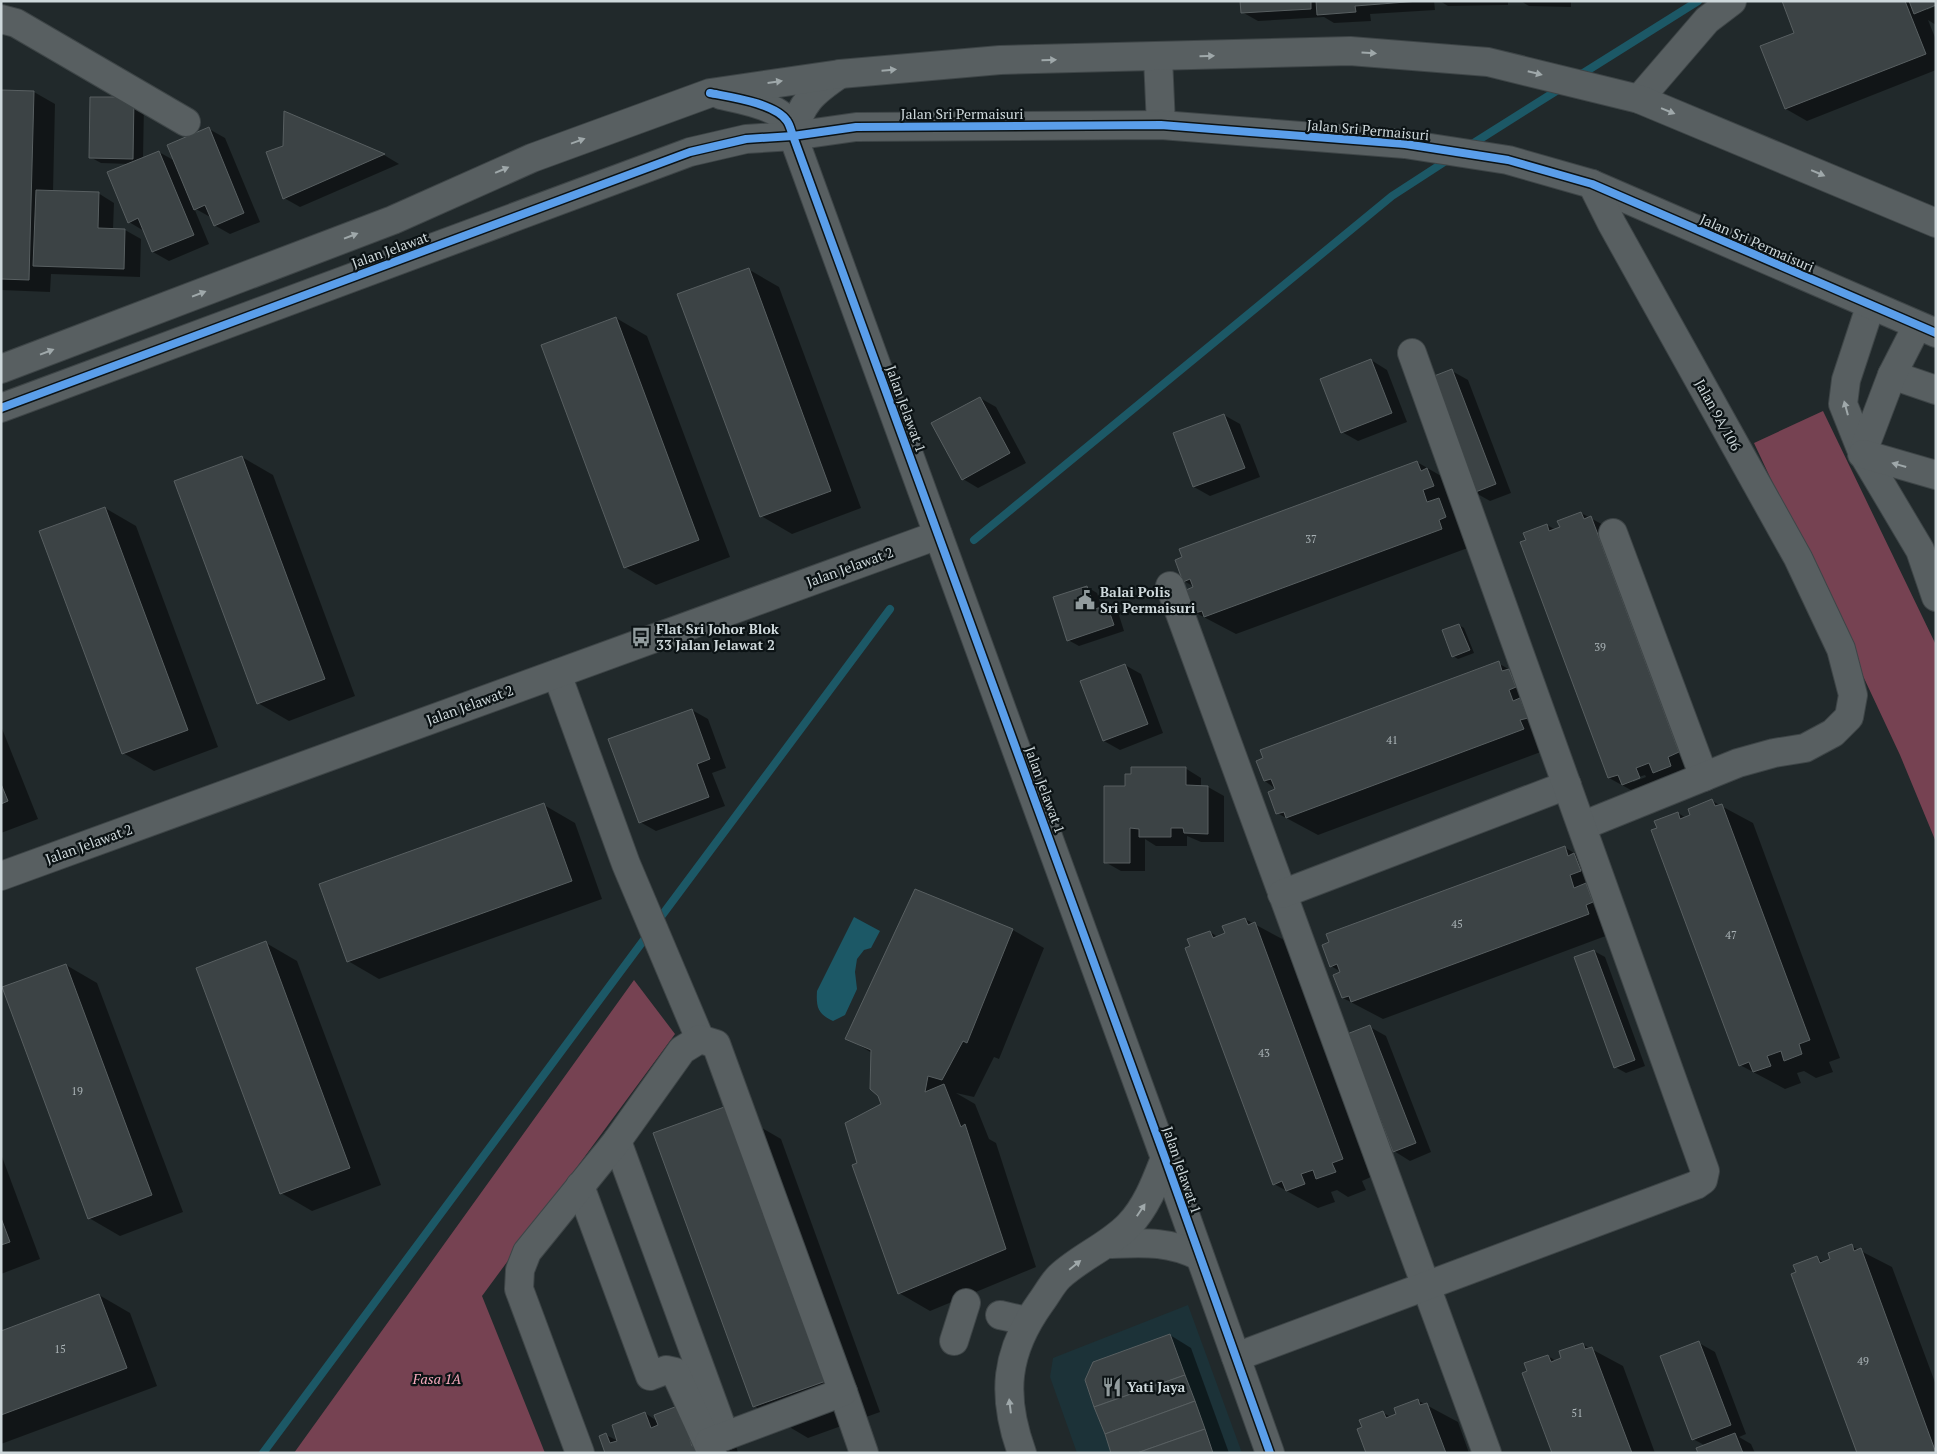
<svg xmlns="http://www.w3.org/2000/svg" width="1937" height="1454" font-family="'PT Serif',serif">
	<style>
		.built { fill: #1c3238 }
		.forest { fill: #764252 }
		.water { fill: #1c5866 }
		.shadow { fill: #0007; fill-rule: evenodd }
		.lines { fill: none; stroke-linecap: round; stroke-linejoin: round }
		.stream { stroke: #1c5866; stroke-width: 8 }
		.building { fill: #3c4345; stroke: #585f61 }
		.minor-casing { stroke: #3e4547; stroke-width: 30 }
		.minor { stroke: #585f61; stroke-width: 28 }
		.cycleway-casing { stroke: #0c1315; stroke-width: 11 }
		.cycleway { stroke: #5a9eea; stroke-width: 8 }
		.oneway { fill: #9fa8aa }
		.labels { text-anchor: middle; stroke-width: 4.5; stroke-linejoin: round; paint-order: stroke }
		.number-label { font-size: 11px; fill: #aab3b6 }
		.street-label { font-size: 14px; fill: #ced8db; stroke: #0c1315 }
		.poi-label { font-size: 14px; font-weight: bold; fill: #ced8db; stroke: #0c1315; text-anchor: start }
		.park-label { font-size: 14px; font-style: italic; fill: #f5a9bc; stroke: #0c1315 }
	</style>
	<rect width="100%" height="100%" fill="#21292b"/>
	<path class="built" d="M1188,1305L1242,1453H1077L1050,1377L1053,1358Z"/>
	<g class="forest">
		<path d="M1823,411L1936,645V842L1900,755L1754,443Z"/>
		<path d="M634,980L675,1034L482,1296L545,1453H294Z"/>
	</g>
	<path class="water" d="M854,917L880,931L871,948L864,950L857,959L855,972L857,989L845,1015L833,1021C818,1014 816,1008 817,991Z"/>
	<g class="shadow">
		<path d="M1241,1H1434L1435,10L1370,14L1371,21L1334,23L1324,17L1258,21L1242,12Z"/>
		<path d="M1440,1H1508V5L1448,6Z"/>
		<path d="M1521,1H1571V7L1529,6Z"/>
		<path d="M1783,1H1936L1927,7V10L1936,6V25L1928,20L1936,40V70L1807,121L1786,109L1762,47L1796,34Z"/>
		<path d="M1,91L34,92L55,104L53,192L98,193L114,203L113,229L125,230L141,239L140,277L51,274L50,292L1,290Z"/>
		<path d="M91,98L144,105L143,158L159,152L175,161L209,129L225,138L260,222L230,234L214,225L212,218L194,208L209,244L169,261L153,252L144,231L129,222L130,164L101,163L90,157Z"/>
		<path d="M285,113L384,155L399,164L300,207L284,198Z"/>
		<path d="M748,269L779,287L861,508L792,534L761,516Z"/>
		<path d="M616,318L647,336L730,557L656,585L625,567Z"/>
		<path d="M1371,360L1387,370L1407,422L1358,441L1342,432Z"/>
		<path d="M1452,371L1468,380L1511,493L1490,501L1474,492Z"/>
		<path d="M980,398L996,407L1026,463L978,488L963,479Z"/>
		<path d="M1224,415L1240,424L1260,477L1210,496L1194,487L1174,434Z"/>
		<path d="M242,457L273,475L355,696L289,721L258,703Z"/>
		<path d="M1417,462L1448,480L1473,546L1236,634L1196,613V588L1184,581Z"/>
		<path d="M105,508L136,526L218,747L154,771L123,753Z"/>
		<path d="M1581,513L1622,535L1709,770L1640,795L1609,778L1522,543L1547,525L1556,530ZM1645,775L1646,777L1633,782V779Z"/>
		<path d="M1087,587L1097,593L1102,608L1107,606L1118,612L1124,631L1079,646L1068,640Z"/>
		<path d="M1459,625L1464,628L1474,653L1458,659L1453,656Z"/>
		<path d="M1498,663L1529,681L1554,747L1318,835L1277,813V790L1265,781Z"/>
		<path d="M1125,665L1141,674L1163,733L1120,750L1104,741Z"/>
		<path d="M692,710L708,719L726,768L712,773L725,806L656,831L640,822Z"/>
		<path d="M1,726L38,819L1,833Z"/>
		<path d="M1185,768L1201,778V787H1208L1224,796V842H1201L1187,836V846H1156L1145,839V871H1121L1105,862L1127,788Z"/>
		<path d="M1712,801L1753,823L1840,1058L1829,1062L1833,1072L1816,1078L1804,1071L1797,1073L1801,1083L1785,1089L1740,1065L1658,828L1678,813L1686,818Z"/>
		<path d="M544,805L575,823L602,899L379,979L348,961Z"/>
		<path d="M1564,847L1595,865L1619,931L1383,1019L1343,998V973L1331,966Z"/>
		<path d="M915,891L1013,930L1044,948L999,1059L994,1057L974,1097L956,1093L975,1104L989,1139L996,1143L1036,1267L930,1311L899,1293L859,1164L882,1105L872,1053L847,1038Z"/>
		<path d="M1245,919L1286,941L1373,1176L1362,1181L1366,1190L1348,1197L1337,1190L1331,1192L1335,1202L1318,1208L1274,1184L1210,932L1218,937L1226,934Z"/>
		<path d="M266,943L297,961L381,1185L312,1211L281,1193Z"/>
		<path d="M1594,951L1605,957L1645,1066L1626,1073L1615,1067Z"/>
		<path d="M66,965L97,983L183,1212L120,1236L89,1218Z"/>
		<path d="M1370,1027L1386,1036L1431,1152L1410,1161L1394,1151Z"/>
		<path d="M727,1108L781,1139L880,1412L808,1438L754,1406Z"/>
		<path d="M1,1154L40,1259L1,1274Z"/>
		<path d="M1851,1246L1892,1267L1936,1385V1453H1859L1817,1258L1825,1263Z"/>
		<path d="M99,1295L130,1313L157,1386L1,1444V1332Z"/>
		<path d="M1170,1335L1191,1348L1229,1453H1113Z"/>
		<path d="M1699,1343L1715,1352L1746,1434L1739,1437L1751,1444L1755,1453H1699L1706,1446L1693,1439Z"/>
		<path d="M1582,1344L1623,1366L1655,1453H1553L1529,1372L1548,1356L1556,1361Z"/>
		<path d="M1417,1400L1458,1422L1469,1453H1367L1364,1427L1383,1413L1391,1417Z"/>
		<path d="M645,1413L657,1421L734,1438L738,1453H607L606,1435L620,1442Z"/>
	</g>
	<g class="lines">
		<g class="stream">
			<path d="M1577,77L1698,1"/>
			<path d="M1469,146L1561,88"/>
			<path d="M974,540L1392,196L1449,159"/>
			<path d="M657,922L890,609"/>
			<path d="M263,1453L649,933"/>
		</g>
	</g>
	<g class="building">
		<path d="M1240,1H1311V9L1241,13Z"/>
		<path d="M1316,1H1419L1355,6L1356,12L1317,15Z"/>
		<path d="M1782,1H1905L1926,54L1785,109L1760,46L1794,33Z"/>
		<path d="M1909,1H1936V5L1914,14Z"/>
		<path d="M1,90L34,91L29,280L1,279Z"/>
		<path d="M90,97H134L133,159L89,158Z"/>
		<path d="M284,111L385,154L283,199L266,152L283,146Z"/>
		<path d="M209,127L244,213L214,226L205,205L194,210L167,145Z"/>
		<path d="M159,151L194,235L152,252L138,218L128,223L107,172Z"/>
		<path d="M36,190L99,192L98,228L125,229L124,269L33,266Z"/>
		<path d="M749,268L831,491L760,517L677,294Z"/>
		<path d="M616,317L699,540L624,568L541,345Z"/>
		<path d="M1371,359L1392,413L1341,433L1320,379Z"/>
		<path d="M1452,369L1496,484L1473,493L1429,378Z"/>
		<path d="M980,397L1010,453L962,480L931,423Z"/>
		<path d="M1224,414L1245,468L1193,487L1173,433Z"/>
		<path d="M242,456L325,679L257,704L174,481Z"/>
		<path d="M1417,461L1421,471L1427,468L1434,486L1423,490L1427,502L1439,498L1446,517L1439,520L1442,529L1204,617L1202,611L1195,613L1186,590L1193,587L1190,579L1183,582L1175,560L1182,557L1179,549Z"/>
		<path d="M105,507L188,730L122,754L39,531Z"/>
		<path d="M1581,512L1584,519L1591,516L1679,752L1668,757L1671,766L1653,773L1649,763L1636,768L1640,778L1622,785L1618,775L1608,778L1520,542L1526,540L1523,533L1547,524L1549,531L1560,527L1557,521Z"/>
		<path d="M1087,586L1095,609L1107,605L1114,625L1067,641L1053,597Z"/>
		<path d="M1459,624L1470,650L1452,657L1442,630Z"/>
		<path d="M1499,661L1502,671L1509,669L1516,687L1509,690L1513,701L1520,698L1528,718L1520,720L1524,729L1286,818L1284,812L1276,814L1268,792L1275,789L1271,779L1264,781L1256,761L1263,758L1260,750Z"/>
		<path d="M1125,664L1148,724L1103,741L1080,681Z"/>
		<path d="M692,709L710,759L697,764L709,797L639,823L608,739Z"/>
		<path d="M1131,767H1186V785L1208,786V834L1184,833L1183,828H1171V837H1139V829L1130,828V863H1104V786H1125V774H1131Z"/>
		<path d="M1,784L8,801L1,804Z"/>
		<path d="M1712,799L1715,806L1722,804L1810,1040L1799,1044L1802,1054L1784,1061L1781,1051L1767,1056L1771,1066L1753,1072L1749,1062L1739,1066L1651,830L1657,828L1654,821L1678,812L1680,819L1690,815L1688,809Z"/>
		<path d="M544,803L572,881L347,962L319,884Z"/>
		<path d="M1565,846L1568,856L1574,853L1581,871L1570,875L1574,888L1586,883L1593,902L1586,905L1589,914L1351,1002L1349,996L1342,998L1333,975L1340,972L1337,964L1330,967L1322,945L1329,942L1326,934Z"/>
		<path d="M915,889L1013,929L967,1043L963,1041L942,1080L928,1076L925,1092L944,1084L961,1127L965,1124L1006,1249L898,1294L852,1165L857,1163L845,1123L881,1104L878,1096L870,1089L871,1050L845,1039Z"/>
		<path d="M1245,918L1248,925L1255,922L1343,1159L1332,1163L1336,1172L1316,1179L1313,1170L1301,1174L1305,1184L1286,1191L1282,1181L1273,1185L1185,948L1190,946L1187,939L1210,931L1213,938L1225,933L1222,926Z"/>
		<path d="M266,941L350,1168L280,1194L196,968Z"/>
		<path d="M1594,950L1635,1060L1614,1068L1574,957Z"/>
		<path d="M66,964L152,1195L88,1219L2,987Z"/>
		<path d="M1370,1025L1416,1143L1393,1152L1347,1034Z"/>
		<path d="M727,1106L826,1381L753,1407L653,1133Z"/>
		<path d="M1,1218L10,1242L1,1245Z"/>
		<path d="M1852,1244L1854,1251L1861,1248L1936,1453H1857L1791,1274L1796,1272L1793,1265L1817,1256L1820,1263L1830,1259L1828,1253Z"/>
		<path d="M99,1294L127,1368L1,1415V1331Z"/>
		<path d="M1170,1334L1185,1375L1094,1407L1085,1380L1093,1362Z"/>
		<path d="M1699,1341L1731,1425L1692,1440L1660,1356Z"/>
		<path d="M1583,1343L1585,1349L1592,1347L1632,1453H1552L1522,1373L1527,1371L1524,1363L1548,1355L1551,1362L1561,1358L1559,1351Z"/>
		<path d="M1185,1375L1195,1401L1105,1434L1094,1407Z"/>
		<path d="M1418,1399L1420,1405L1427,1403L1446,1453H1366L1357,1429L1362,1427L1359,1420L1383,1411L1386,1418L1396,1414L1394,1408Z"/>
		<path d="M1195,1401L1205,1429L1137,1453H1111L1105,1434Z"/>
		<path d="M680,1405L692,1446L696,1445L699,1453H605L599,1436L606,1433L610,1443L617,1441L612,1425L645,1412L651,1428L658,1425L654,1415Z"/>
		<path d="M1205,1429L1213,1453H1137Z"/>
		<path d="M1735,1433L1743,1453H1698L1696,1448Z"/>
	</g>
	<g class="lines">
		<defs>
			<g id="minor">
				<path d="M1,19L16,23L186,122"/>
				<path d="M1158,58L1161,125"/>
				<path d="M721,95C739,99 776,105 787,121C790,125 791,131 793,136L1165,1158L1270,1453"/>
				<path d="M1639,99L1707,20L1732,1"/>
				<path d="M793,136C800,103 813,92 840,74"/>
				<path d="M1870,307L1846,380L1843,404L1863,454L1920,550L1936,597"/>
				<path d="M1,369L393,220L532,158L710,93L840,74L1000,60L1350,51L1488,62L1639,99L1936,223"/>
				<path d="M1892,375L1936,390"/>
				<path d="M1,408L690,152L746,139L793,136L856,127L1161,125L1405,144L1508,160L1592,184L1936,333"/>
				<path d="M1862,454L1892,375L1917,326"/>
				<path d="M1863,454L1936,475"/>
				<path d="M1613,533L1704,777"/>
				<path d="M1170,586L1487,1453"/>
				<path d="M557,674L626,864L700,1039"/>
				<path d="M1582,826L1738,763L1774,753L1805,748L1833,733L1849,717L1853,695L1841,649L1798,558L1612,224L1592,184"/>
				<path d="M1,876L938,535"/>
				<path d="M1282,894L1567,785"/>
				<path d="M617,1141L725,1436"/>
				<path d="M580,1186L650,1376L666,1370L675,1372L712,1453"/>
				<path d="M1107,1244C1141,1243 1167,1240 1199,1256"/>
				<path d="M1000,1315L1027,1321"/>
				<path d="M954,1341L966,1303"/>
				<path d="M1236,1357L1696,1185L1703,1180L1705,1171L1412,353"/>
				<path d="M843,1392L864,1453"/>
				<path d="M580,1453L519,1289L520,1270L527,1252L617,1141L682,1050L700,1039L716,1044L843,1392L709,1442"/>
				<path d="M1022,1453C1001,1395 1005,1352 1041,1302C1047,1294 1052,1284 1059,1277C1080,1257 1109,1246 1129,1225C1147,1206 1156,1181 1165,1158"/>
			</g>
		</defs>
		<use href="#minor" class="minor-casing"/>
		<use href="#minor" class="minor"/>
		<defs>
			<g id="cycleway">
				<path d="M710,93C730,97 775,103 787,121C790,125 791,131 793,136L1165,1158L1270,1453"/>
				<path d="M1,408L690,152L746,139L793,136L856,127L1161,125L1405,144L1508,160L1592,184L1936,333"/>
			</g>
		</defs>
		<use href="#cycleway" class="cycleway-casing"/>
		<use href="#cycleway" class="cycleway"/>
	</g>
	<defs><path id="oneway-solid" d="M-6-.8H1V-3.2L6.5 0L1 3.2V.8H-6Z" transform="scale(1.25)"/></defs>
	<g class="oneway">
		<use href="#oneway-solid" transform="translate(1369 53) rotate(4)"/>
		<use href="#oneway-solid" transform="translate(1207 56) rotate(-2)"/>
		<use href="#oneway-solid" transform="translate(1049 60) rotate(-1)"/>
		<use href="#oneway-solid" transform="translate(889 70) rotate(-5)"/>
		<use href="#oneway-solid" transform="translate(1535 73) rotate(14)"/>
		<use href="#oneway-solid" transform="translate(775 82) rotate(-8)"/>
		<use href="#oneway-solid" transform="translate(1668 111) rotate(22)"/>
		<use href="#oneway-solid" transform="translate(578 141) rotate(-20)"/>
		<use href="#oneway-solid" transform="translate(502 170) rotate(-23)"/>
		<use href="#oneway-solid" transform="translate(1818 173) rotate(23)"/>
		<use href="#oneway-solid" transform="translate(351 236) rotate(-21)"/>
		<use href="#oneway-solid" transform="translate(199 294) rotate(-21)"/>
		<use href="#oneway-solid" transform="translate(47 352) rotate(-21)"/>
		<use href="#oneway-solid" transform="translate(1846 408) rotate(-105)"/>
		<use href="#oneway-solid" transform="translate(1899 465) rotate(-164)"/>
		<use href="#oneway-solid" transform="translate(1141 1210) rotate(-56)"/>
		<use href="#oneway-solid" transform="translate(1075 1265) rotate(-39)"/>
		<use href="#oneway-solid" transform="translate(1010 1406) rotate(-97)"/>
	</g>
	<defs>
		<symbol id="civic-bare" viewBox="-9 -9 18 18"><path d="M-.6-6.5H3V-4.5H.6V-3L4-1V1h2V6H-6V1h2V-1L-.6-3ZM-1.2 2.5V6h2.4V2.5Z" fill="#919b9d" stroke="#0c1315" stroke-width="2.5" paint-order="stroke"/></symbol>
		<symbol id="bus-bare" viewBox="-9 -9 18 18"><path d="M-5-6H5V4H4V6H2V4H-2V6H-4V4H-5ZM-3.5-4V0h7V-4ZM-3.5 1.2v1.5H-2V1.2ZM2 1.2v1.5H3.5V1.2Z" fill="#919b9d" stroke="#0c1315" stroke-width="2.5" paint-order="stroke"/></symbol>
		<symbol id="restaurant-bare" viewBox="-9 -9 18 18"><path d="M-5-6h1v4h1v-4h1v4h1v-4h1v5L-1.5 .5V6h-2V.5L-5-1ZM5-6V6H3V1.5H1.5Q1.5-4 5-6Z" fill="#919b9d" stroke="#0c1315" stroke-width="2.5" paint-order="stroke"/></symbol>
	</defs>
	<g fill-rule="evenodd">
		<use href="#civic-bare" x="1071" y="586" width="28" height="28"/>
		<use href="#bus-bare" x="627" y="623" width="28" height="28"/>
		<use href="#restaurant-bare" x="1098" y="1373" width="28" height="28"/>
	</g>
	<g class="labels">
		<g class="number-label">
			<text x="1311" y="543">37</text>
			<text x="1600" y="651">39</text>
			<text x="1392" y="744">41</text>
			<text x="1457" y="928">45</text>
			<text x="1731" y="939">47</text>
			<text x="1264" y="1057">43</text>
			<text x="77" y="1095">19</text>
			<text x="60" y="1353">15</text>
			<text x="1863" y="1365">49</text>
			<text x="1577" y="1417">51</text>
		</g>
		<g class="street-label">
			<text x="962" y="119">Jalan Sri Permaisuri</text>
			<text transform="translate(1368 130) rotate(5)" y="5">Jalan Sri Permaisuri</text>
			<text transform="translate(1757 243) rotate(24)" y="5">Jalan Sri Permaisuri</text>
			<text transform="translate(390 250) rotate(-20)" y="5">Jalan Jelawat</text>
			<text transform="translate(906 409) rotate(70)" y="5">Jalan Jelawat 1</text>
			<text transform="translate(1718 415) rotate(61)" y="5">Jalan 9A/106</text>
			<text transform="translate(850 567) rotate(-20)" y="5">Jalan Jelawat 2</text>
			<text transform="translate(470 705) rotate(-20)" y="5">Jalan Jelawat 2</text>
			<text transform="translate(1045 790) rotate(70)" y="5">Jalan Jelawat 1</text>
			<text transform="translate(89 844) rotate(-20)" y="5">Jalan Jelawat 2</text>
			<text transform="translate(1182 1170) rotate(71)" y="5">Jalan Jelawat 1</text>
		</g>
		<g class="poi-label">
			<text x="1100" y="597">Balai Polis<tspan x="1100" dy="16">Sri Permaisuri</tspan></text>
			<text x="656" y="634">Flat Sri Johor Blok<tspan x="656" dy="16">33 Jalan Jelawat 2</tspan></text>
			<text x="1127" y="1392">Yati Jaya</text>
		</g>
		<g class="park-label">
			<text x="437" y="1384">Fasa 1A</text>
		</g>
	</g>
	<rect width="1937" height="1454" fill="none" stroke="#ced8db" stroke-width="5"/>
</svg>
